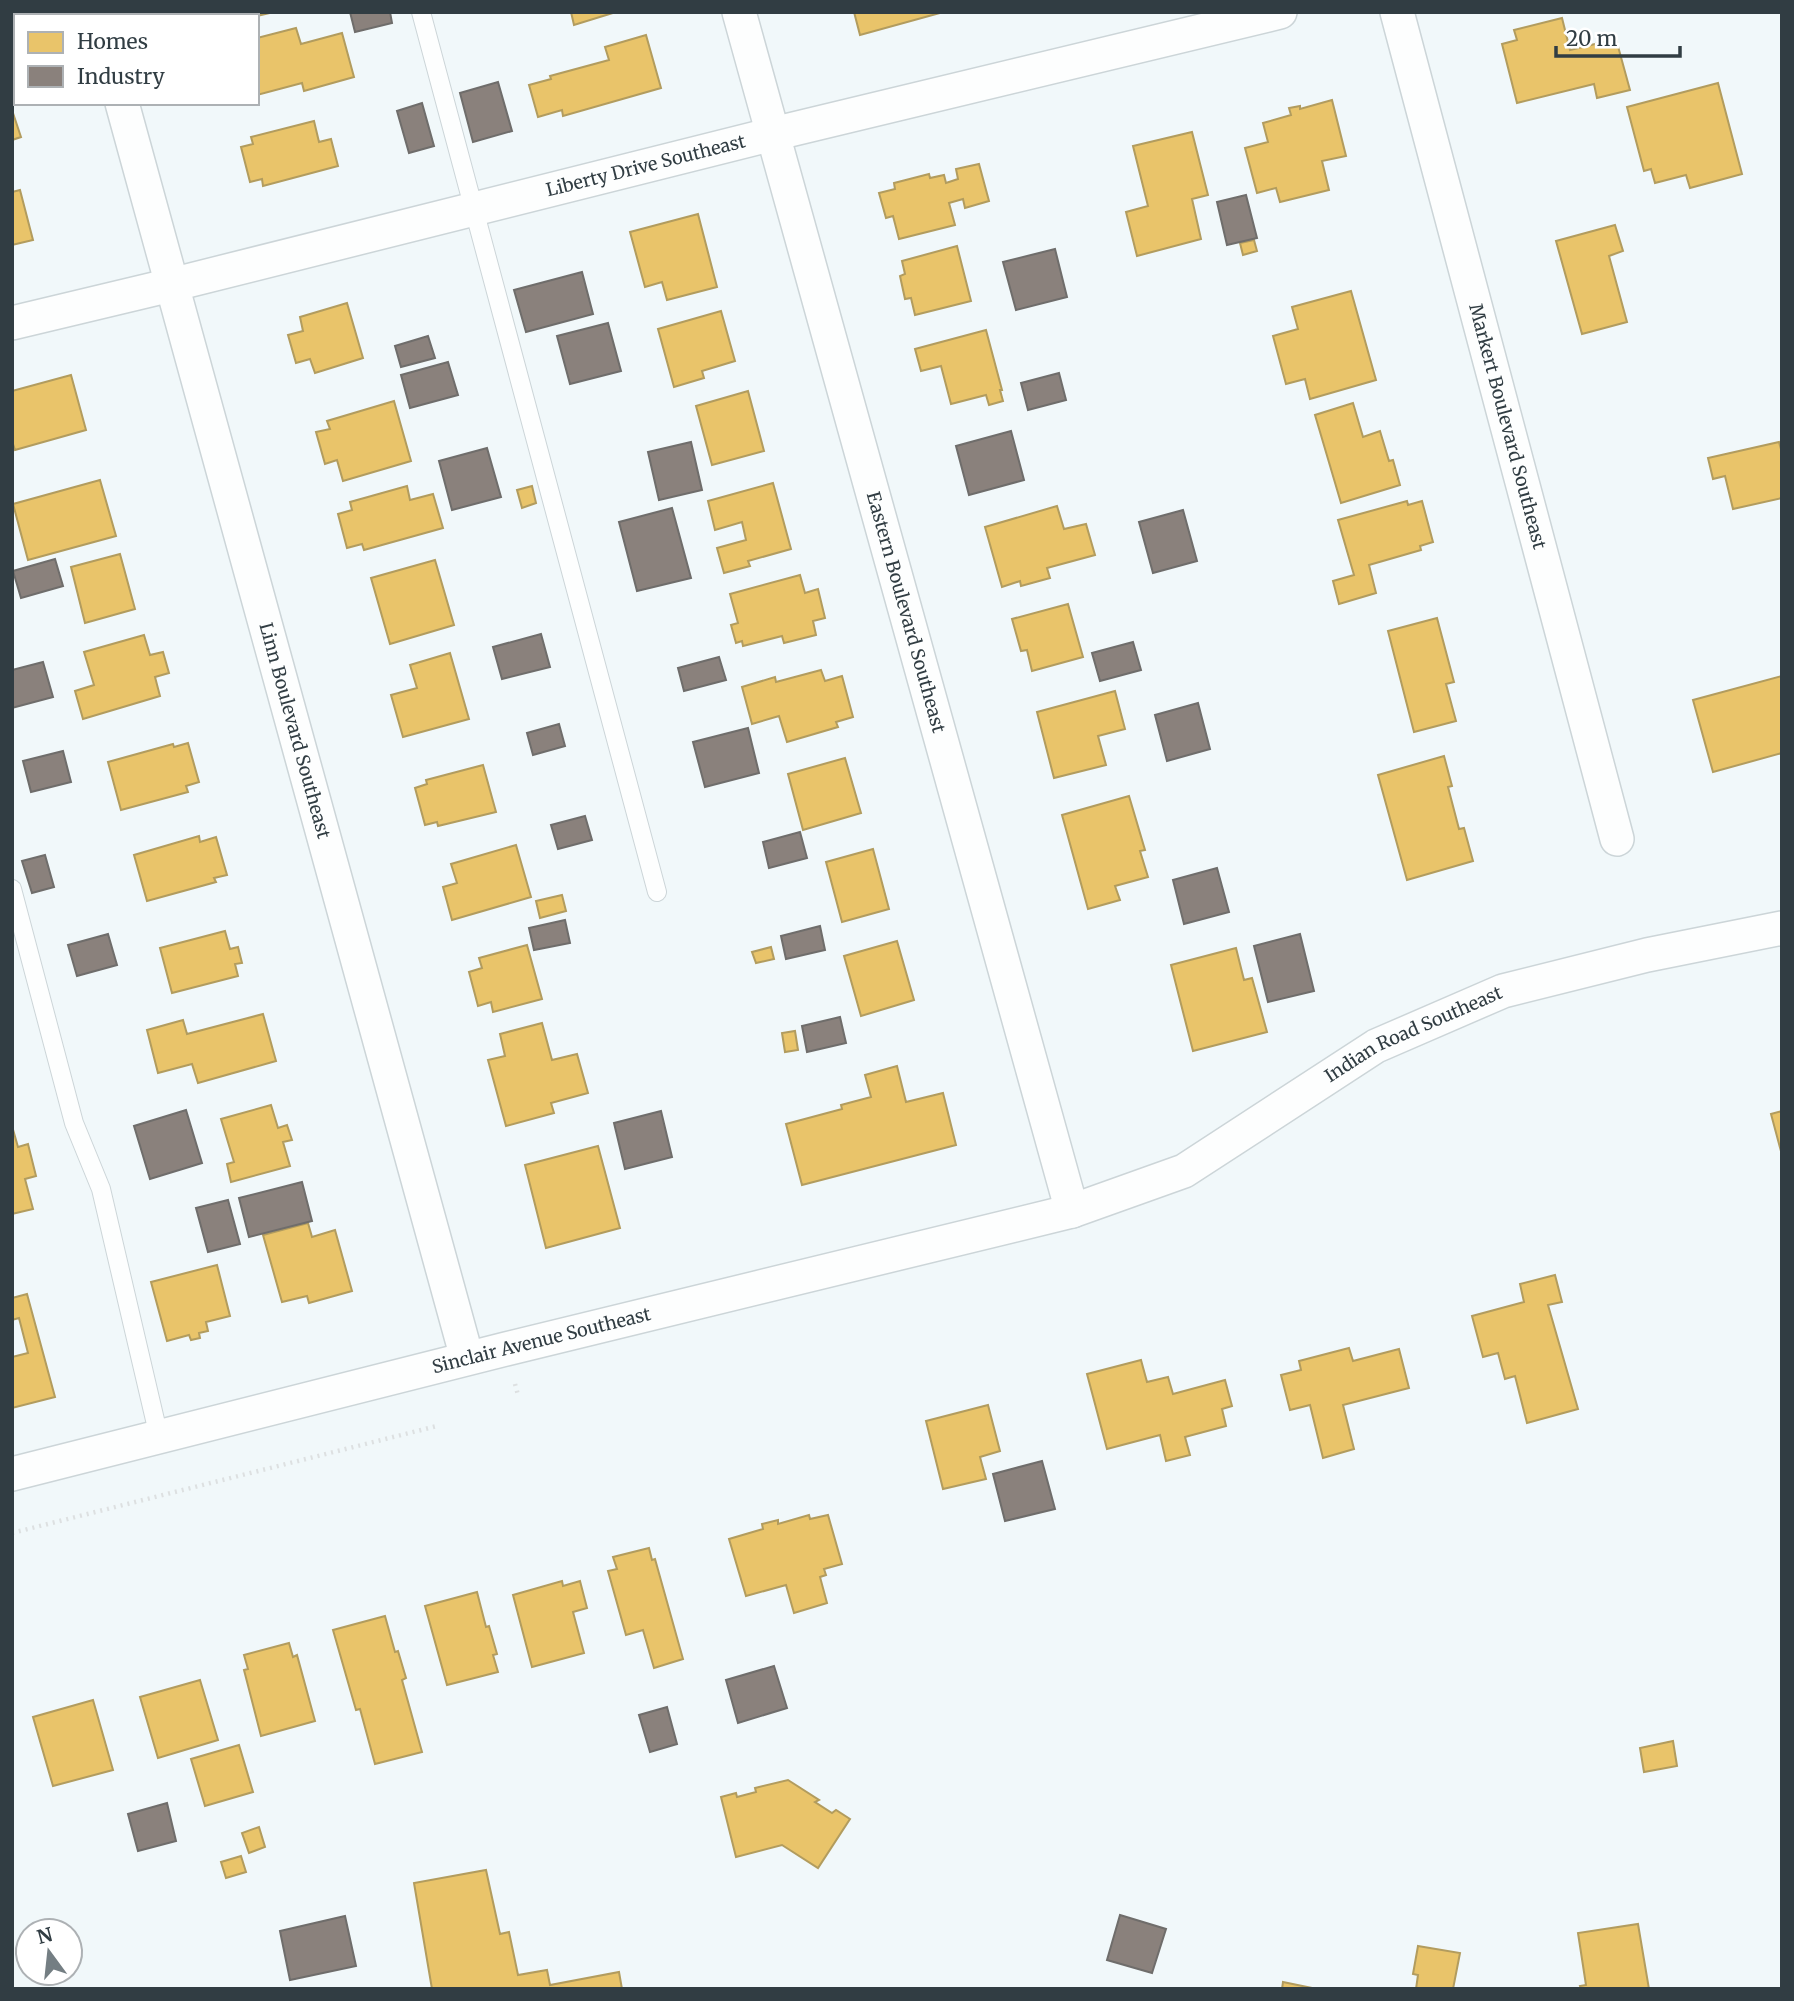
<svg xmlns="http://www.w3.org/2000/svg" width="1794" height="2001" font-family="Merriweather,serif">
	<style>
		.homes { fill: #e9c46a; stroke: #b29c5e; stroke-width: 2 }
		.industry { fill: #8a817c; stroke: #6f6d6b; stroke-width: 2 }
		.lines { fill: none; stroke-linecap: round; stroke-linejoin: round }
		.service-casing { stroke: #ccd5d8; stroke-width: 20 }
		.minor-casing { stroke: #ccd5d8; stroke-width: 36 }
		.path { stroke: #dde0e1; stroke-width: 4.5; stroke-dasharray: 2 5; stroke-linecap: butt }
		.service { stroke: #fdfefe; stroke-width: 18 }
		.minor { stroke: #fdfefe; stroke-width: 33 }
		.labels { text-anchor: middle; stroke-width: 7; stroke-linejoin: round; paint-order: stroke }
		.street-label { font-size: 18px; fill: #313d43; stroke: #fff }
	</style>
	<rect width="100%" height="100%" fill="#f1f8fa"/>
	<g class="homes">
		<path d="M204,12H274L257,16H205Z"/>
		<path d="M571,12H616L574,25Z"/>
		<path d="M854,12H940V13L860,35Z"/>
		<path d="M1562,18L1570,50L1616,39L1630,90L1597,98L1594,84L1517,103L1502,44L1517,40L1514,30Z"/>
		<path d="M296,28L301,44L342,33L354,77L304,91L302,83L257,95V38Z"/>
		<path d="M646,35L661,88L563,116L562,110L538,117L529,85L551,79L550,76L609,60L605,47Z"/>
		<path d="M1718,83L1742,174L1690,188L1686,175L1655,183L1651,169L1644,171L1627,107Z"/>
		<path d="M1332,100L1346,156L1322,161L1329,190L1280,202L1276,188L1257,193L1245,148L1268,142L1263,123L1291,115L1289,108L1300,106V109Z"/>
		<path d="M12,110L21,137L12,140Z"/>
		<path d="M314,121L319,142L331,139L338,166L263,186L262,179L250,182L241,147L253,144L251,137Z"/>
		<path d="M1192,132L1208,195L1192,199L1201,239L1137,256L1126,212L1148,206L1133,146Z"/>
		<path d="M979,164L989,201L965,208L963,199L949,203L955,225L899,239L893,216L886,218L879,193L895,189L894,183L929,174L930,178L944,175L946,183L958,179L956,169Z"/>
		<path d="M20,190L33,240L12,245V192Z"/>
		<path d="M698,214L717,287L667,300L662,282L645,287L630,232Z"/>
		<path d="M1615,225L1623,251L1609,256L1627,322L1582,334L1556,241Z"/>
		<path d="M1254,240L1257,251L1243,255L1240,243Z"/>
		<path d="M957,246L971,301L915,315L911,298L905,299L900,276L905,274L902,261Z"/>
		<path d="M1351,291L1376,380L1310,399L1305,379L1286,384L1273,336L1298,329L1292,307Z"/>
		<path d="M347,303L363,358L315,373L310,359L296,363L288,335L303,331L300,317Z"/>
		<path d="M721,311L735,361L702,371L704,378L674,387L658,329Z"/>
		<path d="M986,330L1002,390H1000L1003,401L989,405L986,395L951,404L941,366L921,371L915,349Z"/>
		<path d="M71,375L86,430L15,450L12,441V391Z"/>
		<path d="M748,391L764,451L712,465L696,406Z"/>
		<path d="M394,401L411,461L343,481L337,460L325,464L316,432L330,429L327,421Z"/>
		<path d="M1353,403L1363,437L1380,431L1389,461L1393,460L1400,485L1341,503L1315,415Z"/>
		<path d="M1779,442L1782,453V498L1733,509L1725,476L1713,479L1708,458Z"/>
		<path d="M100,480L116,536L28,560L13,504Z"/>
		<path d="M773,483L791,549L748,561L750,566L724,573L717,548L746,540L742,522L715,530L708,501Z"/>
		<path d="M407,486L410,500L433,494L443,528L364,550L362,544L347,548L338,514L352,510L350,502Z"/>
		<path d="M532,486L536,503L522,508L517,490Z"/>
		<path d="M1407,501L1408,505L1422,501L1433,542L1420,546L1421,550L1369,565L1376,593L1339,604L1333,581L1354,575L1338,520Z"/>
		<path d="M1057,506L1064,529L1086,524L1095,555L1047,568L1050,578L1021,586L1020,581L1002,587L985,527Z"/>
		<path d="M120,554L135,609L85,623L71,567Z"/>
		<path d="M435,560L454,625L390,644L371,578Z"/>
		<path d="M800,575L805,593L818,589L825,618L813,621L816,635L784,643L782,636L743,646L742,641L736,643L731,625L738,623L730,594Z"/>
		<path d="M1068,604L1083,657L1032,671L1027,650L1021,651L1012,619Z"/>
		<path d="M1437,618L1454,682L1446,684L1456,721L1414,732L1388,631Z"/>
		<path d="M144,635L150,655L163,652L169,673L155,677L160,696L83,719L75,691L94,685L84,652Z"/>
		<path d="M450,653L469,719L403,737L391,695L417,688L410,665Z"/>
		<path d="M821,670L825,681L842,676L853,717L836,722L838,727L787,742L779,716L752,724L742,687L775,677L776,682Z"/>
		<path d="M1782,676V753L1713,772L1693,700Z"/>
		<path d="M1115,691L1125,729L1098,736L1106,765L1054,778L1037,712Z"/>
		<path d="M188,743L199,782L186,786L188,792L121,810L108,762L173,744L174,747Z"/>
		<path d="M1444,756L1452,786L1448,787L1459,829L1464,828L1473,861L1407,880L1378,775Z"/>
		<path d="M845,758L861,813L803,830L788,774Z"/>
		<path d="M483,765L496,812L438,826L437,822L425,825L415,788L427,784L426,780Z"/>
		<path d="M1129,796L1145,850L1140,851L1148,877L1115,886L1120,900L1088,909L1062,815Z"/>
		<path d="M199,836L200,842L216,837L227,875L214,878L216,882L147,901L134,855Z"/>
		<path d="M516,845L531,897L452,920L443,887L457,883L451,864Z"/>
		<path d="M873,849L889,909L842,922L826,862Z"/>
		<path d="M562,895L566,911L540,918L536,901Z"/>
		<path d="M225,931L230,949L238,947L242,963L235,964L238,976L172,993L160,948Z"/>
		<path d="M897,941L914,1000L861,1016L844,956Z"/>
		<path d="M527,945L542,999L493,1012L491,1002L478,1006L469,972L482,968L479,958Z"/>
		<path d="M771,947L774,959L756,963L752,952Z"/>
		<path d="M1236,948L1244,980L1252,978L1267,1032L1193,1051L1171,965Z"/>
		<path d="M263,1014L276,1061L198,1083L192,1064L158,1073L147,1030L183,1020L187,1034Z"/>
		<path d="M542,1023L552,1060L577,1054L588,1093L551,1103L554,1113L506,1126L488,1060L505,1056L500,1034Z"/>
		<path d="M795,1031L798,1050L785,1052L782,1033Z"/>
		<path d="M897,1066L906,1102L943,1093L956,1145L802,1185L786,1124L842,1109L841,1105L871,1097L865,1075Z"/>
		<path d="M271,1105L278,1128L287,1125L292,1140L283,1142L290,1166L231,1182L227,1164L234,1162L221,1119Z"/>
		<path d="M1782,1111V1155L1771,1114Z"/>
		<path d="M12,1126L18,1147L28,1144L36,1176L25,1179L33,1209L12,1214Z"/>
		<path d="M598,1146L620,1228L546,1248L525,1165Z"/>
		<path d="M308,1223L312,1237L335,1230L352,1291L309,1303L307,1296L282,1302L263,1235Z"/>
		<path d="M217,1265L230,1316L206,1322L208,1331L199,1333L200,1338L191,1340L189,1335L167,1341L151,1282Z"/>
		<path d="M1555,1275L1562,1302L1548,1305L1578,1409L1527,1423L1515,1376L1505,1379L1498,1353L1483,1357L1472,1316L1524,1302L1520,1284Z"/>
		<path d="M27,1294L55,1397L12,1408V1357L28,1353L19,1318L12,1320V1298Z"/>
		<path d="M1349,1348L1353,1361L1399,1349L1409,1388L1343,1405L1354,1449L1323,1458L1310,1405L1290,1410L1281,1375L1301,1370L1299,1361Z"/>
		<path d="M1141,1360L1147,1382L1168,1377L1173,1394L1225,1380L1232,1406L1222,1409L1226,1426L1185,1437L1190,1455L1166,1461L1160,1435L1107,1449L1087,1374Z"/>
		<path d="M988,1405L1000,1451L980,1457L986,1479L943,1489L926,1421Z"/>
		<path d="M809,1515L810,1519L828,1515L842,1564L824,1569L826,1575L820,1577L827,1603L794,1613L786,1585L746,1596L729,1539L763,1529L762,1524L778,1520V1524Z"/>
		<path d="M649,1548L652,1560L655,1559L683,1659L654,1668L643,1630L626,1635L608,1571L617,1569L613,1557Z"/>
		<path d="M562,1581L563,1586L580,1581L587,1608L573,1612L584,1653L532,1667L513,1595Z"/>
		<path d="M477,1592L486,1627L489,1626L497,1654L493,1655L498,1672L447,1685L425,1606Z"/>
		<path d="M385,1616L395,1652L398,1651L406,1678L402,1680L422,1752L375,1764L360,1709L356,1710L333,1630Z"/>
		<path d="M289,1643L293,1657L297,1655L315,1721L261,1736L244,1670L248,1669L244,1655Z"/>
		<path d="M200,1680L218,1740L158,1758L140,1697Z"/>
		<path d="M93,1700L113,1770L53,1786L33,1717Z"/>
		<path d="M1673,1741L1677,1766L1644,1772L1640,1748Z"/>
		<path d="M239,1745L253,1792L205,1806L191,1759Z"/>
		<path d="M788,1780L819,1800L815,1802L832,1813L836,1810L850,1819L818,1868L782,1845L736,1857L721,1797L736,1793L737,1797L756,1792L755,1788Z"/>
		<path d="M259,1827L265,1847L249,1853L242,1833Z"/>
		<path d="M241,1856L246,1872L226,1878L221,1862Z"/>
		<path d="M486,1870L500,1934L509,1932L518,1975L547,1970L550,1985L619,1972L622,1989H432L414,1883Z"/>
		<path d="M1638,1924L1649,1989H1581L1580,1986L1586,1985L1578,1933Z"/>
		<path d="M1418,1946L1460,1953L1453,1989H1416L1418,1975L1413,1974Z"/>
		<path d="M1283,1982L1317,1989H1282Z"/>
	</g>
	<g class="industry">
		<path d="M350,12H390L392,23L355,32Z"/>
		<path d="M498,82L512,131L473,142L460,93Z"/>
		<path d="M422,103L434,146L409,153L397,111Z"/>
		<path d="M1246,195L1257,238L1227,245L1217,202Z"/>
		<path d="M1055,249L1067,297L1016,310L1003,262Z"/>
		<path d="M582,272L593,314L526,332L514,290Z"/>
		<path d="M608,323L621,371L570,384L557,336Z"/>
		<path d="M428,336L435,358L401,367L395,346Z"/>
		<path d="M448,362L458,395L410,408L401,375Z"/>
		<path d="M1059,373L1066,400L1028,410L1021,383Z"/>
		<path d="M1011,431L1024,480L969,495L956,446Z"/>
		<path d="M691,442L702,490L659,500L648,452Z"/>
		<path d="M487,448L501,497L452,510L439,461Z"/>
		<path d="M672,508L691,578L637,591L619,522Z"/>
		<path d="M1183,510L1197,561L1153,573L1139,522Z"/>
		<path d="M55,559L63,586L21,598L13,571Z"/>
		<path d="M541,634L550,667L502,679L493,647Z"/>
		<path d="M1133,642L1141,670L1100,681L1092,653Z"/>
		<path d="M719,657L726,680L684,691L678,668Z"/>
		<path d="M43,662L53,697L12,708V670Z"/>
		<path d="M1198,703L1210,749L1167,761L1155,715Z"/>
		<path d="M559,724L565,746L533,755L527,733Z"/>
		<path d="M748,728L759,773L705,787L693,742Z"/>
		<path d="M63,751L71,782L31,792L23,761Z"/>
		<path d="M585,816L592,840L558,849L551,825Z"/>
		<path d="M800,832L807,858L769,868L763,842Z"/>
		<path d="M45,855L54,887L32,893L22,861Z"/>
		<path d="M1217,868L1229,912L1184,924L1173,880Z"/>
		<path d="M565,920L570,943L534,950L529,928Z"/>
		<path d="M820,926L825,950L786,959L781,936Z"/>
		<path d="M108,934L117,965L77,976L68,945Z"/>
		<path d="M1300,934L1314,991L1268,1002L1254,946Z"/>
		<path d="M840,1017L846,1043L807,1052L802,1026Z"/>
		<path d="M186,1110L202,1163L150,1179L134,1126Z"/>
		<path d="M661,1111L672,1157L625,1169L614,1123Z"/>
		<path d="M302,1182L312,1221L249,1237L239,1198Z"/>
		<path d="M228,1200L240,1244L208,1252L196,1208Z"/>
		<path d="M1042,1461L1055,1509L1005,1521L993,1474Z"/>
		<path d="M774,1666L787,1708L738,1723L726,1680Z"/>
		<path d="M667,1707L677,1744L650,1752L639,1715Z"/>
		<path d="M167,1803L176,1841L138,1851L128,1814Z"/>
		<path d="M1120,1915L1166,1929L1152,1973L1107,1960Z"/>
		<path d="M345,1916L356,1966L290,1980L280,1931Z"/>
	</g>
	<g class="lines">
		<defs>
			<g id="service">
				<path d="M421,12L657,892"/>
				<path d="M12,889L74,1123L101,1189L159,1437"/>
			</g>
			<g id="minor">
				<path d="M98,12V16"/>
				<path id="s1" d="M739,12L1072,1211"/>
				<path id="s2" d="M1397,12L1617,839"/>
				<path id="s3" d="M122,103L467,1358"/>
				<path id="s4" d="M12,323L171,285L773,134L1280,12"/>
				<path id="s5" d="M12,1474L506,1349L1072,1211L1184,1171L1376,1046L1503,991L1647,955L1782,928"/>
			</g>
		</defs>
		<use href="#service" class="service-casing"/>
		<use href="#minor" class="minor-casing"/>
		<g class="path">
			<path d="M515,1384L518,1395"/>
			<path d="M12,1533L437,1426"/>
		</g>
		<use href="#service" class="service"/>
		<use href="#minor" class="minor"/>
	</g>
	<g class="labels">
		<g class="street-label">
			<text dy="6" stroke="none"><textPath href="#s4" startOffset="653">Liberty Drive Southeast</textPath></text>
			<text dy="6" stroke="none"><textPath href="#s2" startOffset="429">Markert Boulevard Southeast</textPath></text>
			<text dy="6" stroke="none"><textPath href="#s1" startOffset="623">Eastern Boulevard Southeast</textPath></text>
			<text dy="6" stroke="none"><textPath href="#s3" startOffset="651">Linn Boulevard Southeast</textPath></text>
			<text dy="6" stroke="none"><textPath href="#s5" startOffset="1479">Indian Road Southeast</textPath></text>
			<text dy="6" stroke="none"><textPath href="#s5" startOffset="546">Sinclair Avenue Southeast</textPath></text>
		</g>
	</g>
	<rect width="1794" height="2001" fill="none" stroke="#313d43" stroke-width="28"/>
	<rect x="14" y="14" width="245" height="91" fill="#ffffff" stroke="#adb1b4" stroke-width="2"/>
	<rect x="28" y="32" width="35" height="21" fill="#e9c46a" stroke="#adb1b4" stroke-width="2"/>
	<text x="77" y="49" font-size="21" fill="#313d43">Homes</text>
	<rect x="28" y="66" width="35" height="21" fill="#8a817c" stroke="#adb1b4" stroke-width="2"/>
	<text x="77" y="84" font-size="21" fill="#313d43">Industry</text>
	<g transform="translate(49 1952) rotate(345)"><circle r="33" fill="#ffffff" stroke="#adb1b4" stroke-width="2"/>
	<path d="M0-5L12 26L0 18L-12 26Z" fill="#747e83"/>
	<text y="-10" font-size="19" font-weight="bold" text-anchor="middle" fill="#313d43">N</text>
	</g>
	<path d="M1556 46v10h124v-10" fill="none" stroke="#313d43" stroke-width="3.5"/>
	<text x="1566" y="46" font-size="21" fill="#313d43" stroke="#ffffff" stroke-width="5" paint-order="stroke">20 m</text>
</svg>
